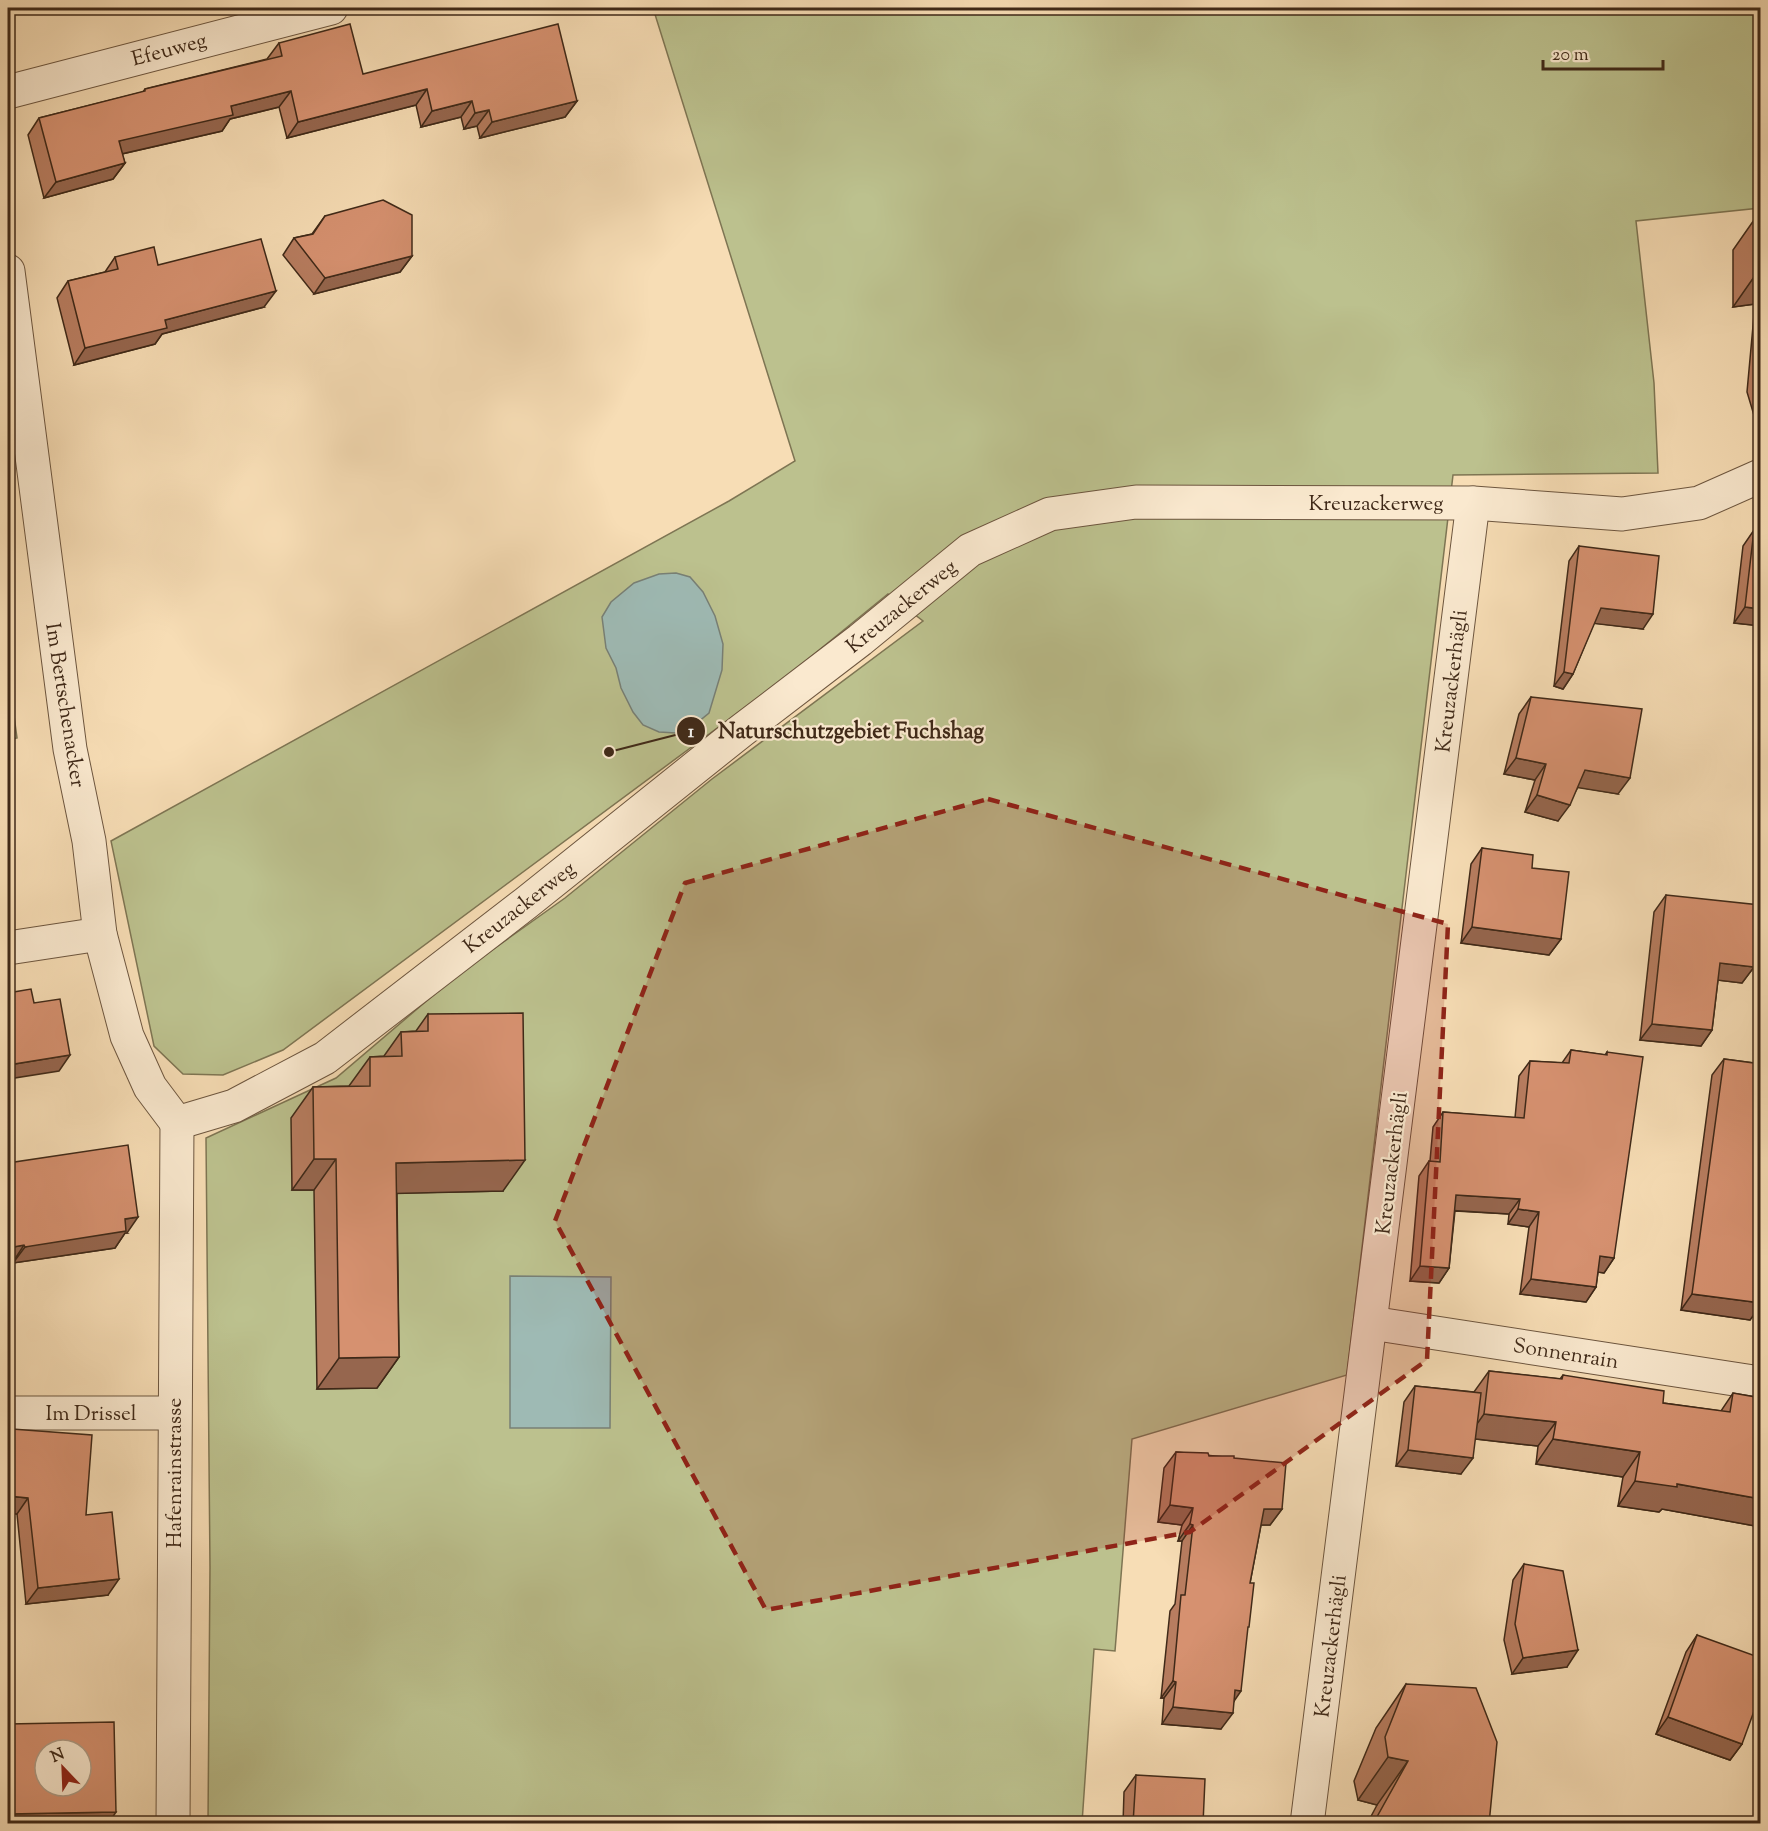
<svg xmlns="http://www.w3.org/2000/svg" width="1768" height="1831" font-family="'Sorts Mill Goudy',serif">
	<style>
		.green { fill: #bcc18e; stroke: #7e7553; stroke-width: 1.5 }
		.water { fill: #9ebab4; stroke: #788076; stroke-width: 1.5 }
		.lines { fill: none; stroke-linecap: round; stroke-linejoin: round }
		.street-casing { stroke: #6d563f; stroke-width: 35 }
		.street { stroke: #fae9cf; stroke-width: 33 }
		.wall { fill: #b87d60; stroke: #3f2918; stroke-width: 1.5 }
		.shaded-wall { fill: #96664e; stroke: #3f2918; stroke-width: 1.5 }
		.building { fill: #d69170; stroke: #3f2918; stroke-width: 1.5; fill-rule: evenodd }
		.marked { fill: #8f2418; fill-opacity: 0.2; stroke: #8f2418; stroke-width: 4.5; stroke-dasharray: 12 8; stroke-linejoin: round }
		.labels { text-anchor: middle; stroke-width: 4.5; stroke-linejoin: round; paint-order: stroke }
		.street-label { font-size: 21px; fill: #3f2918; stroke: #fae9cf }
		.leader { fill: none; stroke: #3f2918; stroke-width: 2 }
		.callout-dot { fill: #3f2918; stroke: #fae9cf; stroke-width: 2 }
		.mark-label { font-size: 18px; text-anchor: middle; font-weight: bold; fill: #fff }
		.callout-label { font-size: 22px; text-anchor: middle; font-weight: bold; fill: #3f2918; stroke: #fae9cf; stroke-width: 4.5; stroke-linejoin: round; paint-order: stroke }
	</style>
	<rect width="100%" height="100%" fill="#f7ddb5"/>
	<filter id="stains"><feTurbulence type="fractalNoise" baseFrequency=".00333" numOctaves="4"/><feColorMatrix values="0 0 0 0 .2 0 0 0 0 .09 0 0 0 0 .02 0 0 0 .5 -.17"/></filter>
	<radialGradient id="worn" r=".72"><stop offset=".6" stop-color="#630" stop-opacity="0"/><stop offset="1" stop-color="#630" stop-opacity=".3"/></radialGradient>
	<g class="green">
		<path d="M653,8H1760V208L1636,221L1654,383L1658,473L1453,475L1347,1375L1132,1439L1115,1651L1094,1649L1082,1823H208L210,1567L206,1138L336,1078L457,975L565,898L712,779L923,621L888,594L786,677L283,1050L223,1075L183,1074L154,1046L111,841L729,501L795,461Z"/>
		<path d="M8,672L17,738L8,740Z"/>
	</g>
	<g class="water">
		<path d="M676,573L690,577L703,592L715,616L723,644L722,670L709,713L698,722L676,733L659,732L643,725L633,712L621,688L616,668L606,648L602,617L611,602L634,583L659,574Z"/>
		<path d="M510,1276L611,1277L610,1428H510Z"/>
	</g>
	<g class="lines">
		<defs>
			<g id="street">
				<path d="M8,92L331,8"/>
				<path d="M8,271L70,749L89,841L100,934L127,1036L150,1087L177,1123"/>
				<path d="M8,948L100,934"/>
				<path d="M177,1123L234,1106L325,1058L526,903L741,731L860,640L970,550L1050,514L1136,502L1473,503L1622,514L1699,503L1760,476"/>
				<path d="M1371,1323L1760,1383"/>
				<path d="M8,1413H174"/>
				<path d="M173,1824L177,1123"/>
				<path d="M1307,1824L1473,503"/>
			</g>
		</defs>
		<use href="#street" class="street-casing"/>
		<use href="#street" class="street"/>
	</g>
	<g class="wall">
		<path d="M279,43L363,74L577,101L565,117L480,138L477,126L464,129L461,117L421,127L416,105L287,138L279,107L230,119L222,131L122,154L125,163L113,179L44,198L28,135L39,118L143,92L145,89L267,59Z"/>
		<path d="M1761,210V432H1759L1747,392L1755,304L1733,307V250Z"/>
		<path d="M325,216L412,256L400,272L314,294L283,255L294,238L312,234Z"/>
		<path d="M115,257L158,265L264,307L162,334L155,344L74,365L57,298L68,281L105,272Z"/>
		<path d="M1754,530L1761,626L1734,623L1743,546Z"/>
		<path d="M1579,546L1643,629L1594,623L1573,674L1563,689L1554,686L1569,561Z"/>
		<path d="M1531,697L1618,794L1578,787L1558,821L1525,812L1535,780L1504,774L1519,714Z"/>
		<path d="M1482,848L1532,868L1561,939L1549,955L1461,943L1471,864Z"/>
		<path d="M1666,895L1754,967L1742,983L1718,980L1712,1030L1701,1046L1640,1040L1654,912Z"/>
		<path d="M428,1014L503,1191L397,1193L399,1357L377,1388L317,1389L314,1190H292L291,1118L313,1087L349,1086L370,1057L384,1056L401,1032L416,1031Z"/>
		<path d="M1571,1050L1605,1055L1607,1052L1614,1258L1604,1273L1598,1272L1596,1287L1586,1302L1520,1294L1529,1227L1508,1224L1509,1214L1455,1211L1449,1268L1439,1283L1410,1281L1419,1176L1429,1161H1430L1433,1127L1443,1112L1515,1118L1519,1076L1530,1061L1562,1063Z"/>
		<path d="M1724,1059L1761,1064V1305L1750,1320L1681,1310L1712,1075Z"/>
		<path d="M8,1163L127,1233H125L115,1248L13,1263V1262L8,1263Z"/>
		<path d="M1489,1371L1560,1379L1563,1375L1663,1403L1721,1411L1733,1393L1761,1398V1527L1662,1509L1659,1512L1618,1506L1623,1477L1536,1464L1538,1446L1475,1439L1461,1474L1396,1466L1404,1402L1415,1386L1474,1392Z"/>
		<path d="M12,1429L86,1515L108,1595L26,1604L17,1514L8,1513V1435Z"/>
		<path d="M1176,1452L1234,1458L1282,1509L1270,1525H1261L1250,1583L1247,1630L1234,1701L1221,1729L1162,1724L1164,1698H1161L1170,1611L1175,1604L1182,1541H1178L1182,1525L1158,1522L1164,1468Z"/>
		<path d="M1524,1564L1567,1667L1512,1674L1504,1640L1513,1580Z"/>
		<path d="M1697,1635L1742,1744L1730,1760L1656,1734L1686,1652Z"/>
		<path d="M1406,1684L1489,1824H1367L1377,1805L1358,1800L1354,1781L1376,1728Z"/>
		<path d="M1136,1775L1203,1824H1123L1124,1792Z"/>
	</g>
	<g class="shaded-wall">
		<path d="M427,89L416,105L287,138L298,122Z"/>
		<path d="M291,91L279,107L230,119L222,131L108,157L119,141L231,106Z"/>
		<path d="M472,101L461,117L421,127L432,111Z"/>
		<path d="M577,101L565,117L480,138L492,122Z"/>
		<path d="M489,110L477,126L464,129L475,113Z"/>
		<path d="M125,163L113,179L44,198L56,182Z"/>
		<path d="M412,256L400,272L314,294L325,278Z"/>
		<path d="M1761,267V296L1755,304L1733,307Z"/>
		<path d="M276,291L264,307L162,334L155,344L74,365L85,348L165,320Z"/>
		<path d="M1745,607L1761,609V626L1734,623Z"/>
		<path d="M1601,608L1653,614L1643,629L1590,623Z"/>
		<path d="M1564,672L1573,674L1563,689L1554,686Z"/>
		<path d="M1516,758L1546,764L1535,780L1504,774Z"/>
		<path d="M1585,770L1630,778L1618,794L1574,787Z"/>
		<path d="M1537,795L1570,805L1558,821L1525,812Z"/>
		<path d="M1472,927L1561,939L1549,955L1461,943Z"/>
		<path d="M1720,963L1754,967L1742,983L1708,979Z"/>
		<path d="M1652,1024L1712,1030L1701,1046L1640,1040Z"/>
		<path d="M70,1055L59,1071L8,1079V1065Z"/>
		<path d="M314,1159H336L314,1190H292Z"/>
		<path d="M525,1160L503,1191L374,1194L396,1163Z"/>
		<path d="M1456,1195L1520,1199L1509,1214L1446,1210Z"/>
		<path d="M1518,1209L1539,1212L1529,1227L1508,1224Z"/>
		<path d="M138,1217L127,1233H125L115,1248L13,1263L25,1247L125,1219Z"/>
		<path d="M24,1245L13,1262L8,1263V1248Z"/>
		<path d="M1600,1256L1614,1258L1604,1273L1590,1271Z"/>
		<path d="M1420,1266L1449,1268L1439,1283L1410,1281Z"/>
		<path d="M1531,1279L1596,1287L1586,1302L1520,1294Z"/>
		<path d="M1692,1294L1761,1303V1305L1750,1320L1681,1310Z"/>
		<path d="M399,1357L377,1388L317,1389L339,1358Z"/>
		<path d="M1484,1414L1556,1422L1538,1446L1467,1438Z"/>
		<path d="M1553,1439L1640,1452L1623,1477L1536,1464Z"/>
		<path d="M1408,1450L1473,1458L1461,1474L1396,1466Z"/>
		<path d="M1635,1481L1677,1484L1761,1499V1527L1662,1509L1659,1512L1618,1506Z"/>
		<path d="M8,1496L28,1498L17,1514L8,1513Z"/>
		<path d="M1170,1505L1193,1508L1182,1525L1158,1522Z"/>
		<path d="M1264,1509H1282L1270,1525H1252Z"/>
		<path d="M1190,1524L1193,1525L1182,1541H1178Z"/>
		<path d="M119,1579L108,1595L26,1604L38,1588Z"/>
		<path d="M1578,1650L1567,1667L1512,1674L1523,1658Z"/>
		<path d="M1173,1681L1176,1682L1164,1698H1161Z"/>
		<path d="M1235,1690L1241,1691L1230,1707Z"/>
		<path d="M1173,1707L1233,1713L1221,1729L1162,1724Z"/>
		<path d="M1668,1717L1742,1744L1730,1760L1656,1734Z"/>
		<path d="M1388,1757L1408,1761L1377,1805L1358,1800Z"/>
		<path d="M116,1812L108,1824H8V1814Z"/>
	</g>
	<g class="building">
		<path d="M350,24L363,74L558,24L577,101L492,122L489,110L475,113L472,101L432,111L427,89L298,122L291,91L231,106L233,115L119,141L125,163L56,182L39,118L145,91V89L282,56L279,43Z"/>
		<path d="M383,200L412,215V256L325,278L294,238L313,234L325,216Z"/>
		<path d="M261,239L276,291L165,320L167,328L85,348L68,281L118,269L115,257L154,247L158,265Z"/>
		<path d="M1754,530L1761,531V609L1745,607Z"/>
		<path d="M1579,546L1659,556L1653,614L1601,608L1573,674L1564,672Z"/>
		<path d="M1531,697L1642,709L1630,778L1585,770L1570,805L1537,795L1546,764L1516,758Z"/>
		<path d="M1482,848L1533,855L1532,868L1569,872L1561,939L1472,927Z"/>
		<path d="M1666,895L1760,905L1754,967L1720,963L1712,1030L1652,1024Z"/>
		<path d="M31,989L34,1003L60,999L70,1055L8,1065V993Z"/>
		<path d="M523,1013L525,1160L396,1163L399,1357L339,1358L336,1159H314L313,1087L370,1086V1057L402,1056L401,1032L428,1031V1014Z"/>
		<path d="M1571,1050L1607,1055V1052L1643,1057L1614,1258L1600,1256L1596,1287L1531,1279L1539,1212L1518,1209L1520,1199L1456,1195L1449,1268L1420,1266L1429,1161L1440,1162L1443,1112L1524,1118L1530,1061L1569,1063Z"/>
		<path d="M1724,1059L1761,1064V1303L1692,1294Z"/>
		<path d="M128,1145L138,1217L125,1219L126,1231L25,1247L24,1245L8,1248V1163Z"/>
		<path d="M1489,1371L1562,1379L1563,1375L1664,1391L1663,1403L1730,1412L1733,1393L1761,1398V1499L1677,1484V1487L1635,1481L1640,1452L1553,1439L1556,1422L1484,1414Z"/>
		<path d="M1415,1386L1481,1393L1473,1458L1408,1450Z"/>
		<path d="M12,1429L92,1435L86,1515L112,1512L119,1579L38,1588L28,1498L8,1496V1483Z"/>
		<path d="M1176,1452L1208,1453L1209,1456H1234V1458L1286,1463L1282,1509H1264L1250,1583H1254L1249,1627H1248L1241,1691L1235,1690L1233,1713L1173,1707L1176,1682L1173,1681L1181,1595H1185L1193,1525L1190,1524L1193,1508L1170,1505Z"/>
		<path d="M1524,1564L1563,1571L1578,1650L1523,1658L1515,1624Z"/>
		<path d="M1697,1635L1761,1658V1692L1742,1744L1668,1717Z"/>
		<path d="M1406,1684L1476,1688L1497,1742L1489,1824H1373L1408,1761L1388,1757L1385,1737Z"/>
		<path d="M114,1722L116,1812L8,1814V1724ZM45,1750H81V1786H45Z"/>
		<path d="M1136,1775L1205,1779L1203,1824H1133Z"/>
	</g>
	<path class="marked" d="M988,799L1448,924L1427,1360L1190,1532L766,1610L555,1221L685,883Z"/>
	<g class="labels">
		<g class="street-label">
			<text transform="translate(169 49) rotate(-15)" y="7">Efeuweg</text>
			<text x="1376" y="510">Kreuzackerweg</text>
			<text transform="translate(901 606) rotate(-39)" y="7">Kreuzackerweg</text>
			<text transform="translate(1451 681) rotate(-83)" y="7">Kreuzackerhägli</text>
			<text transform="translate(66 705) rotate(81)" y="7">Im Bertschenacker</text>
			<text transform="translate(519 907) rotate(-38)" y="7">Kreuzackerweg</text>
			<text transform="translate(1391 1163) rotate(-83)" y="7">Kreuzackerhägli</text>
			<text transform="translate(1566 1353) rotate(9)" y="7">Sonnenrain</text>
			<text x="91" y="1420">Im Drissel</text>
			<text transform="translate(174 1473) rotate(-90)" y="7">Hafenrainstrasse</text>
			<text transform="translate(1330 1646) rotate(-83)" y="7">Kreuzackerhägli</text>
		</g>
	</g>
	<path class="leader" d="M609 752L691 731"/>
	<g class="callout-dot">
		<circle cx="609" cy="752" r="6"/>
		<circle cx="691" cy="731" r="15"/>
	</g>
	<g class="mark-label">
		<text x="691" y="737">1</text>
	</g>
	<g class="callout-label">
		<text x="851" y="738">Naturschutzgebiet Fuchshag</text>
	</g>
	<rect width="1768" height="1831" fill="none" stroke="#f7ddb5" stroke-width="30"/>
	<rect x="9" y="9" width="1750" height="1813" fill="none" stroke="#3f2918" stroke-width="3"/>
	<rect x="15" y="15" width="1738" height="1801" fill="none" stroke="#3f2918" stroke-width="1.5"/>
	<g transform="translate(63 1768) rotate(337)"><circle r="28" fill="#fae9cf" stroke="#af9c86" stroke-width="1.5"/>
	<path d="M0-4.5L10 22L0 15L-10 22Z" fill="#8f2418"/>
	<text y="-9" font-size="16" font-weight="bold" text-anchor="middle" fill="#3f2918">N</text>
	</g>
	<path d="M1543 60v9h120v-9" fill="none" stroke="#3f2918" stroke-width="3"/>
	<text x="1552" y="60" font-size="18" fill="#3f2918" stroke="#fae9cf" stroke-width="4.5" paint-order="stroke">20 m</text>
	<rect width="100%" height="100%" filter="url(#stains)"/>
	<rect width="100%" height="100%" fill="url(#worn)"/>
</svg>
